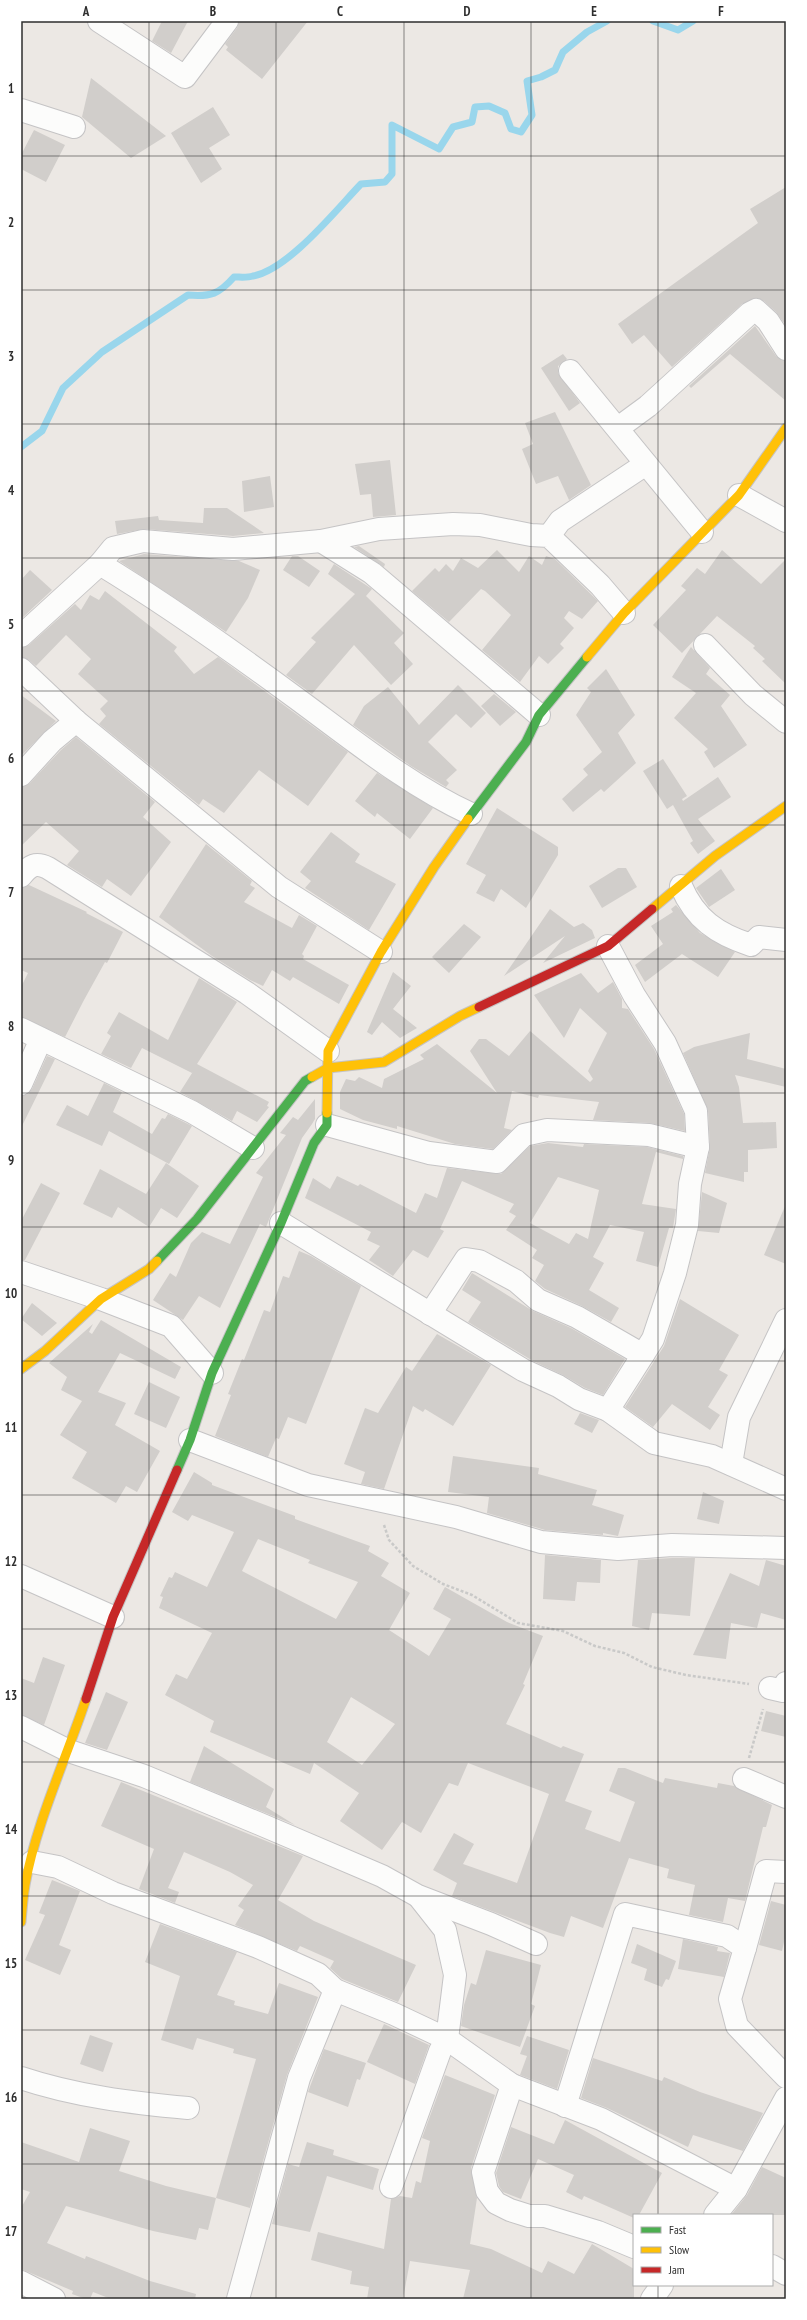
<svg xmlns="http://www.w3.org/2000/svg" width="807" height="2320" font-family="'PT Sans Narrow',sans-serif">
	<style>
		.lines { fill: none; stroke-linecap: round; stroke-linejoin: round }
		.stream { stroke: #99d6ec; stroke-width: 7 }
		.building { fill: #d1cecb; fill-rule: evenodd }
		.street-casing { stroke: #c5c4c5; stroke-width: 24 }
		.fast-casing { stroke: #c5c4c5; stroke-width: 11 }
		.slow-casing { stroke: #c5c4c5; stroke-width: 11 }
		.jam-casing { stroke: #c5c4c5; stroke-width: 11 }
		.path { stroke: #c9c9c8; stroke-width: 2.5; stroke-dasharray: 3 2; stroke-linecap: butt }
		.street { stroke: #fcfcfb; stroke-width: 22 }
		.fast { stroke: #4caf50; stroke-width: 9 }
		.slow { stroke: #ffc107; stroke-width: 9 }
		.jam { stroke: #c62828; stroke-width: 9 }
		.grid { fill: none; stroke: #2e2e2e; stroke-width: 1; stroke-opacity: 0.55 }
		.neatline { fill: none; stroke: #2e2e2e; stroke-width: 1.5 }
		.grid-label { font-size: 13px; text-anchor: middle; font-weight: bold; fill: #2e2e2e }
	</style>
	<rect width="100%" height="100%" fill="#ece8e4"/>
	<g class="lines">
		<g class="stream">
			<path d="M653,21L678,30L693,21"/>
			<path d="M21,447L42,431L63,388L102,352L188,295C211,297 219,294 234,277C240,277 247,278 253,276C288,270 336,210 361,184L385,182L392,174V125L439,149L453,127L472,122L475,107L489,106L505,113L511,129L521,132L532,115L527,81L541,77L555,70L563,52L587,32L607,21"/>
		</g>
	</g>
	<g class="building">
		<path d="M162,21H188L171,53L152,41Z"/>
		<path d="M239,21H308L262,79L226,50L228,47L225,44L237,28Z"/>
		<path d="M91,78L166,136L131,158L82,117Z"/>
		<path d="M213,107L230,135L209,148L222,169L201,183L171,133Z"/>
		<path d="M34,130L65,145L46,182L21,169V155Z"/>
		<path d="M786,187V326L776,312L764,301L757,298L742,304L672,367L644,335L632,344L618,324L758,223L750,209Z"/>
		<path d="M755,326L776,356L786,361V401L730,354L691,388L689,386Z"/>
		<path d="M563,354L567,359L558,366V373L580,403L569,411L541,368Z"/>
		<path d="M555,412L591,485L569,500L558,476L536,484L522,449L533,444L525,423Z"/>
		<path d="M390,460L396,515L373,517L371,494L360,495L355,464Z"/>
		<path d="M270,476L274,507L244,512L242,481Z"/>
		<path d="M204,508H227L264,533L233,536L144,529L117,534L115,521L158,516L159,520L203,523Z"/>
		<path d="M359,546L385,564L384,567L354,547Z"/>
		<path d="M497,550L519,572L529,556L542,565L546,556L555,559L598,601L582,619L569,611L564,618L574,628L560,644L564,648L548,664L539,656L520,682L482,650L511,615L485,591L481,589L449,622L412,591L435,568L439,572L446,564L453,571L461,558L478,568Z"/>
		<path d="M722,550L761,584L786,559V684L762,661L765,659L753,648L755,646L717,616L682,653L653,625L686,590L681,586L697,568L705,574Z"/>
		<path d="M144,554L239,561L260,570L248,598L226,632L119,561Z"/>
		<path d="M292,556H298L320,571L309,587L283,570Z"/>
		<path d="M334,564L372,589L366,596L404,633L394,643L413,664L391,685L354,645L312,694L286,675L316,642L311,638L355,594L328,574Z"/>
		<path d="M30,570L52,590L21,619V580Z"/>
		<path d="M105,591L177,647L174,651L194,674L218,657L348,752L308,806L259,770L224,813L203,799L199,805L99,724L106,716L100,709L108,701L78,674L91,659L66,635L36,666L29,660L21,657V648L29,645L75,604L81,610L90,595L99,600Z"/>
		<path d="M691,647L710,668L706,674L730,695L721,706L747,745L714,768L704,752L708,749L674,718L696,693L672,677Z"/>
		<path d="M606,669L635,715L618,733L636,763L604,792L601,789L573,812L562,799L588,775L583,769L602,752L576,715L591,692L587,688Z"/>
		<path d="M458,685L486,713L471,728L456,714L428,742L457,770L446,780L449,783L446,787L411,766L353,725L364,706L388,687L419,725Z"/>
		<path d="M494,694L516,712L500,726L481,706Z"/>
		<path d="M21,695L56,721L23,754L21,753Z"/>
		<path d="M76,737L155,802L143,817L171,842L131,896L107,879L102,887L67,865L79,851L46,822L21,846V787L30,783L61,750Z"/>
		<path d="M663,759L687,796L682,799L683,801L718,777L731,797L698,819L715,841L698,854L690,843L693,841L673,805L667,809L643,771Z"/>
		<path d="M377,773L433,808L410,839L377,813L375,817L355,801Z"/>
		<path d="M497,808L558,847V855L526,908L501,889L494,902L476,893L486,875L466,864Z"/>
		<path d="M331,832L360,854L355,862L396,884L369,930L305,888L311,881L300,872Z"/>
		<path d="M206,844L252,881L250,885L255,888L244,902L292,928L299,915L317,926L302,954L304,956L303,959L349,985L339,1004L293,977L290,981L272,970L263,986L250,980L212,956L159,917Z"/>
		<path d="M618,868H626L637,887L602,908L589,886Z"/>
		<path d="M721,869L735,890L709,907L696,888Z"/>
		<path d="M29,885L87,912L86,913L123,932L107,963L105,962L84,1000L65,1037L21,1017V987L28,973L21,970V888Z"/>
		<path d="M676,905L700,933L735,952L718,977L682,954L645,982L635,965L663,944L651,926L673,912L671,909Z"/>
		<path d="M550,909L574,927L583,923L592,930L595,938L543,963L565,936L504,976Z"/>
		<path d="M464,924L481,937L449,973L432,957Z"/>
		<path d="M393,972L411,986L393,1009L417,1028L400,1038L382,1022L372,1035L367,1032Z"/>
		<path d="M581,973L598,993L613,982L622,999V1008L628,1009L654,1049L684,1114L685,1131L650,1123L593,1120L599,1102L539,1095L538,1098L512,1091L504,1128L512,1130L493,1149L455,1144L397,1126V1129L363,1120L340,1109V1092L346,1079L355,1081L359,1077L382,1088L384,1079L424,1059L420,1055L437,1044L497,1093L470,1051L479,1039H486L509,1056L530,1031L590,1082L593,1079L588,1071L607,1033L580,1008L564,1038L534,995Z"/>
		<path d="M199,978L237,1002L197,1064L269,1102L267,1106L269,1107L257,1122L237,1111L232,1121L180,1092L194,1070L192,1073L142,1048L131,1068L101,1054L111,1036L107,1033L119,1012L168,1040Z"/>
		<path d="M750,1033L747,1059L786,1069V1087L735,1075L739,1087L743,1123L776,1122L777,1148L748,1150V1172H744V1182L705,1173L710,1147L708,1110L683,1053L694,1047Z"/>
		<path d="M47,1056L55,1059L21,1128V1096L28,1094L32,1089Z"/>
		<path d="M104,1083L122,1092L113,1112L152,1134L162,1118L165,1119L168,1114L192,1126L169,1164L109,1131L102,1146L56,1125L67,1105L88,1116Z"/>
		<path d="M315,1099V1119L312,1124L302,1138L266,1227L260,1224L220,1308L199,1296L183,1320L153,1300L170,1273L176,1277L191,1243L202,1232L230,1244L263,1177L256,1173L286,1135L280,1133L293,1117L298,1120Z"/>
		<path d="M548,1143L583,1147L584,1144L647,1147L683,1156V1159L656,1152L642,1204L676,1209L673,1228H669L658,1267L636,1261L644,1232L610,1225L593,1257L604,1263L589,1290L619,1308L611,1322L582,1306L545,1289L535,1281L544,1265L532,1258L537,1250L506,1230L516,1216L509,1212L514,1204L462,1181L440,1229L444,1231L428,1258L413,1250L393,1276L369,1260L380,1246L367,1240L371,1232L305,1198L313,1178L330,1189L337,1176L358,1186L360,1184L416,1213L425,1193L437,1198L447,1168L501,1174L530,1146ZM558,1177L599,1190L588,1239L576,1233L569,1244L530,1223Z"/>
		<path d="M166,1163L199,1186L177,1218L161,1208L149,1227L118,1207L112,1218L83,1204L100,1169L146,1194Z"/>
		<path d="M41,1183L60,1193L25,1260H21V1221Z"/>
		<path d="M702,1192L727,1203L719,1233L698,1231Z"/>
		<path d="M786,1204V1264L764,1255Z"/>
		<path d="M299,1251L311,1256L361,1286L306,1424L288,1417L279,1439L276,1438L268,1457L215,1436L231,1395L228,1394L242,1359L244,1360L264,1310L270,1312L283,1276L289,1278Z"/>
		<path d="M472,1273L533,1311L571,1328L625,1359L603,1395L585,1388L563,1375L533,1361L468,1322L481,1302L462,1290Z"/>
		<path d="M680,1299L739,1335L719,1370L728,1375L708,1407L720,1415L710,1430L672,1404L653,1427L625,1407L664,1346Z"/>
		<path d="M32,1303L57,1323L42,1336L21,1319Z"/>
		<path d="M101,1320L181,1367L175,1379L120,1353L98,1392L126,1403L115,1425L160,1451L137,1492L126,1486L116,1503L72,1478L87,1452L60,1435L82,1401L61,1390L67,1377L49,1363L93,1324L89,1332L92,1334Z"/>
		<path d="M437,1334L491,1365L453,1426L425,1409L423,1412L413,1406L384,1489L361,1484L365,1472L344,1464L365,1408L378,1413L406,1367L412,1371Z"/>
		<path d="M149,1382L180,1397L166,1428L134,1414Z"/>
		<path d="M580,1413L599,1420L592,1433L574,1424Z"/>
		<path d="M453,1456L539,1468L538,1474L597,1490L592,1505L624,1515L618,1536L603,1533V1535L545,1530L487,1513L489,1497L448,1492Z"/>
		<path d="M194,1472L212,1483V1485L295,1516V1519L370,1546L368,1551L389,1563L381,1576L410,1593L389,1630L429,1656L451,1619L433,1609L445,1587L507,1622L543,1636L523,1684L525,1685L506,1724L561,1748L563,1746L584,1754L565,1801L592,1811L585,1829L620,1842L635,1802L609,1791L618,1768H625L663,1783L665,1778L717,1788L718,1783L734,1786L772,1805L766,1827H763L745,1901L728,1898L723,1922L689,1915L695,1885L667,1878L669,1869L629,1858L603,1928L571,1916L564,1937L550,1933L452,1896L457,1883L433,1870L454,1833L474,1844L463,1864L517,1883L549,1794L468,1763L458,1786L449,1783L421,1833L402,1822L382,1850L340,1821L359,1793L314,1763L310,1774L210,1732L214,1721L165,1695L176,1674L187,1679L212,1633L159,1608L163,1597L160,1596L169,1577L172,1578L175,1572L207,1587L234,1532L192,1515L188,1521L172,1512ZM258,1539L310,1560L308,1563L358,1582L336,1619L242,1571ZM351,1697L395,1724L362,1765L327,1742Z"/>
		<path d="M703,1492L724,1501L719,1524L697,1519Z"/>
		<path d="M545,1555L601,1560L600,1583L577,1582L575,1601L543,1599Z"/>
		<path d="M672,1558H695L690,1616L652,1613L649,1630L632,1626L638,1560Z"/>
		<path d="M766,1560L786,1566V1620L761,1613L757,1628L731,1623L726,1659L693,1655L730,1573L759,1586Z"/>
		<path d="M43,1657L65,1665L44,1725L21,1715V1678L34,1683Z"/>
		<path d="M106,1692L128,1702L107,1750L85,1743Z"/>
		<path d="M766,1711L786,1716V1737L761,1731Z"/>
		<path d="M204,1746L274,1789L266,1807L295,1825L190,1782Z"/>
		<path d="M121,1782L303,1856L278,1900L314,1921L416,1965L398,2002L342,1979L330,1968L334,1961L300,1946L297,1951L235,1925L244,1910L238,1906L253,1885L230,1872L184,1852L168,1888L179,1892L175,1903L139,1889L154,1849L101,1826Z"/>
		<path d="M52,1880L80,1891L59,1945L71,1950L60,1975L25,1960L45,1915L39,1913Z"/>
		<path d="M771,1901L786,1905V1933L782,1951L759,1945Z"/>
		<path d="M160,1924L237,1952L217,1995L235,2001L234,2005L268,2014L279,1983L318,1997L287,2075L250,2208L216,2198L256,2059L233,2053L234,2049L197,2038L193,2050L161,2040L180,1976L145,1962Z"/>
		<path d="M683,1939L718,1947L717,1951L730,1953L724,1977L678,1969Z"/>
		<path d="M637,1944L676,1961L669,1980L666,1979L662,1987L644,1980L647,1969L631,1963Z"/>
		<path d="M486,1950L541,1965L531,2004L535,2006L520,2047L461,2026L464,2005L471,1983L476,1985Z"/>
		<path d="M384,2024L429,2045L415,2084L367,2062Z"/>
		<path d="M90,2035L113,2043L103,2072L80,2064Z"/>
		<path d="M527,2036L569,2050L557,2089L520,2075L527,2056L520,2054Z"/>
		<path d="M324,2049L366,2063L360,2080L357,2079L348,2107L308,2092Z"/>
		<path d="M593,2058L662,2081L664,2077L700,2092L763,2113L743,2151L693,2135L688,2147L607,2108L581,2098Z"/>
		<path d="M445,2075L495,2095L471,2168L477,2198L470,2244L491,2249L542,2273L548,2261L574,2274L592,2244L634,2269V2299H463L470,2270L410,2261L403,2299H367L369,2287L350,2284L352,2271L311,2260L318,2232L384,2249L391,2199L400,2196L412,2198L416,2181L421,2183L430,2141L422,2138Z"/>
		<path d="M565,2120L662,2173L639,2215H634V2218L584,2196L582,2200L566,2192L574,2175L538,2159L521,2199L503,2192L499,2186L496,2173L511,2127L554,2144Z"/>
		<path d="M90,2128L130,2141L119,2171L166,2186L216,2198L208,2230L199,2228L196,2240L153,2231L66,2206L47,2243L85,2259L86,2256L150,2281L196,2294L195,2299H111L93,2292L90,2299H86L72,2294L73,2291L21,2269V2208L30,2192L21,2189V2142L79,2162Z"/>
		<path d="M307,2142L334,2150L333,2155L379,2169L373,2190L327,2176L310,2232L272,2224L288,2164L299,2167Z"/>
		<path d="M762,2167L786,2178V2215H731L747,2195Z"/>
	</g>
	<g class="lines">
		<defs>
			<g id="street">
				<path d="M99,21L185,77L227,21"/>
				<path d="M21,110L74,127"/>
				<path d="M570,371L702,532"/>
				<path d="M618,428L648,406L750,313L756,310L768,321L786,349"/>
				<path d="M739,495L786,521"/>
				<path d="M549,536L560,521L646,464"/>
				<path d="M321,541L372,573L539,715"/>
				<path d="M100,564C169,606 235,653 300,701C354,741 410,786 471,814"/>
				<path d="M21,636L100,564L113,548L143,541L233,549L321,541L379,529L453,524L480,525L531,535L549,536L600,585L624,613"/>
				<path d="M705,645L753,695L786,722"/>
				<path d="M21,669L76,721L279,887L381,952"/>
				<path d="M21,775L52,741L76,721"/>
				<path d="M21,876C30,865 36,862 48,868L247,993L328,1051"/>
				<path d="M681,886C695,919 717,934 751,945L759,937L786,940"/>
				<path d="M21,1029L192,1112L253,1148"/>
				<path d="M21,1084L41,1039"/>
				<path d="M327,1125L429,1153L497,1162L524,1135L547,1130L649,1135L698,1147"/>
				<path d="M281,1223L523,1370L558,1386L579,1399L608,1410L654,1443L712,1456L786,1489"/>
				<path d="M21,1272L101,1299L171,1326L212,1373"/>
				<path d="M430,1314L466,1259L479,1261L516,1281L538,1300L577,1317L643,1355"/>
				<path d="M608,1410L653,1339L675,1273L687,1225L690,1184L698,1147L696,1111L665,1043L634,995L608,946"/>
				<path d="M190,1440L308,1485L456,1517L541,1542L618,1549L672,1545L786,1548"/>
				<path d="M731,1464L739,1417L786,1320"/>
				<path d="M21,1576L113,1617"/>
				<path d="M770,1688L783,1691L786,1683"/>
				<path d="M21,1727L69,1751L144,1776L260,1824L382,1876L418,1896L491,1924L536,1944"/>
				<path d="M744,1779L786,1797"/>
				<path d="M32,1862L58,1867L113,1893L258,1947L318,1974L335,1990L394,2014L447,2039L512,2085L601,2119L736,2189"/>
				<path d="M745,1948L766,1871L786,1872"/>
				<path d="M21,2078C75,2096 132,2103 188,2108"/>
				<path d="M512,2085L483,2172L487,2191L496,2203L510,2210L529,2216H545L598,2232L634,2247"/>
				<path d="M565,2106L625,1914L727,1936L745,1948L730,1999L737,2026L786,2077"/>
				<path d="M391,2187L440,2051L447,2039L455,1975L445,1930L419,1897"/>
				<path d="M715,2215L736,2189L786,2098"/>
				<path d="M772,2266L786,2274"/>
				<path d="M21,2282L54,2299"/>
				<path d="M238,2299L299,2078L335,1990"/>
				<path d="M652,2299L662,2285"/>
			</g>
			<g id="fast">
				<path d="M468,819L526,742L539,715L587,657"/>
				<path d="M157,1261L197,1219L305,1081L312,1077"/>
				<path d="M177,1470L190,1440L212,1373L281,1223L314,1143L327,1125V1113"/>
			</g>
			<g id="slow">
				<path d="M587,657L624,613L739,495L786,428"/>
				<path d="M652,909L715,856L786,806"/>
				<path d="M312,1077L328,1068L384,1062L460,1016L479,1007"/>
				<path d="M327,1113L328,1051L381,952L434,867L468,819"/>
				<path d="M21,1369L45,1351L101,1299L149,1269L157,1261"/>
				<path d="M21,1922C22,1910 23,1897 25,1885C36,1823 66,1759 86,1699"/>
			</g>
			<g id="jam">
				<path d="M479,1007L608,946L652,909"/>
				<path d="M86,1699L113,1617L177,1470"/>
			</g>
		</defs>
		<use href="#street" class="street-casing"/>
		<use href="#fast" class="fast-casing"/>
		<use href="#slow" class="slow-casing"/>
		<use href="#jam" class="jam-casing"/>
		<g class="path">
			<path d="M384,1525L389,1540L413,1566L443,1584L472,1595L518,1623L563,1631L595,1646L624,1653L652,1667L686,1675L749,1684"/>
			<path d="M749,1758L763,1709"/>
		</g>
		<use href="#street" class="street"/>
		<use href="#fast" class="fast"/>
		<use href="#slow" class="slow"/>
		<use href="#jam" class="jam"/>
	</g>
	<path class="grid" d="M149,21V2299M276,21V2299M404,21V2299M531,21V2299M658,21V2215M21,156H786M21,290H786M21,424H786M21,558H786M21,691H786M21,825H786M21,959H786M21,1093H786M21,1227H786M21,1361H786M21,1495H786M21,1629H786M21,1762H786M21,1896H786M21,2030H786M21,2164H786M658,2285V2299"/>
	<rect width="807" height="2320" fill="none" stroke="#ffffff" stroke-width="44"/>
	<rect x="633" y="2214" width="140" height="72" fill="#ffffff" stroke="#ababab"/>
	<rect x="641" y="2227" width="20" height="6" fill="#4caf50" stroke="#ababab"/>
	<text x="669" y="2234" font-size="12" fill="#2e2e2e">Fast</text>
	<rect x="641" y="2247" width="20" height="6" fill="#ffc107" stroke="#ababab"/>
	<text x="669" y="2254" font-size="12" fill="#2e2e2e">Slow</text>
	<rect x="641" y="2267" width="20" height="6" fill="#c62828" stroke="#ababab"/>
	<text x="669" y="2274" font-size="12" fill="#2e2e2e">Jam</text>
	<rect x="22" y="22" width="763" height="2276" class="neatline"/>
	<g class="grid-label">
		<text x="86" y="16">A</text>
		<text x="213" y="16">B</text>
		<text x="340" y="16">C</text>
		<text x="467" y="16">D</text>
		<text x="594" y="16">E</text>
		<text x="721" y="16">F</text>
		<text x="11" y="93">1</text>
		<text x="11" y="227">2</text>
		<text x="11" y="361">3</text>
		<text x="11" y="495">4</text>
		<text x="11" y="629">5</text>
		<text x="11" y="763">6</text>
		<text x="11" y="897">7</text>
		<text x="11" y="1031">8</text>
		<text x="11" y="1165">9</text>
		<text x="11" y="1298">10</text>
		<text x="11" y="1432">11</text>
		<text x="11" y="1566">12</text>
		<text x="11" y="1700">13</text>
		<text x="11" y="1834">14</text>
		<text x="11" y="1968">15</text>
		<text x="11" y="2102">16</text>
		<text x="11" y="2236">17</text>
	</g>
</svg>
